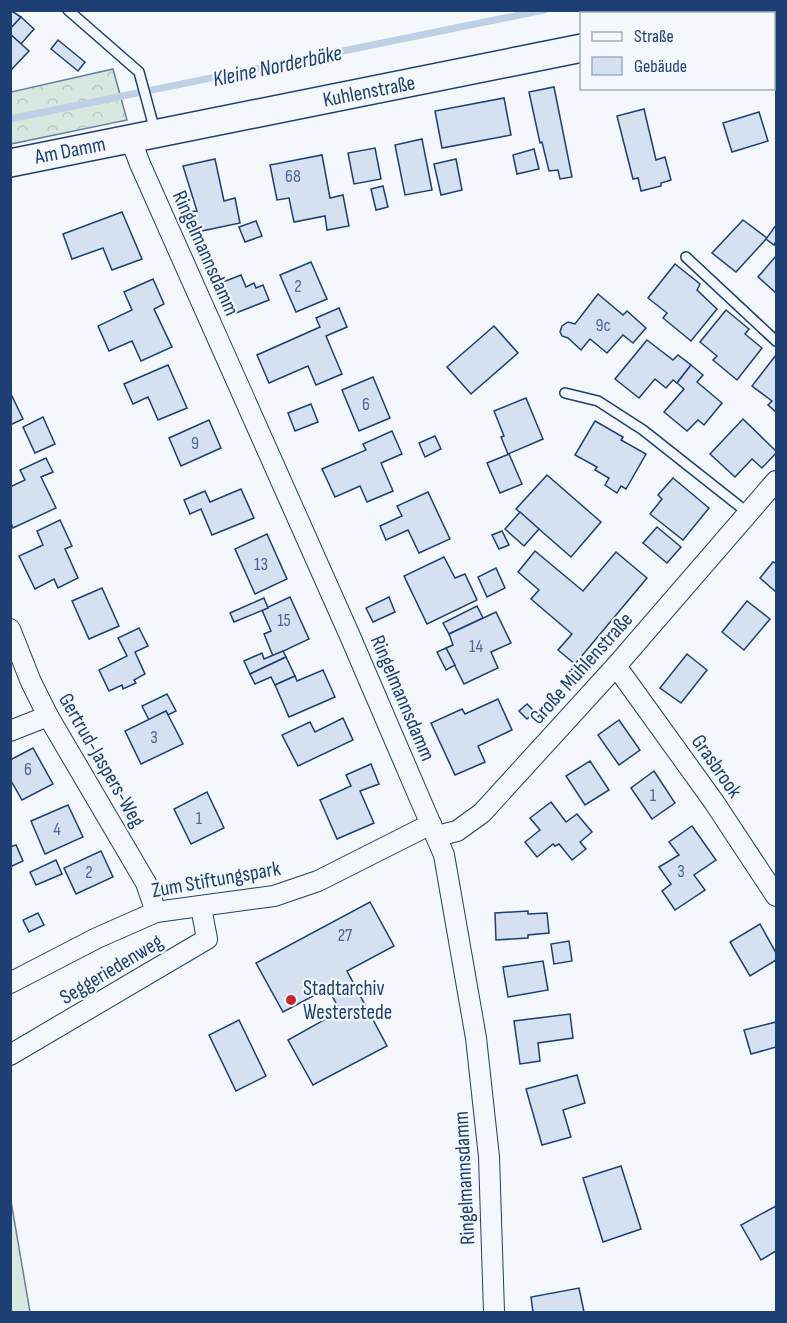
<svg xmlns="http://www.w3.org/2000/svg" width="787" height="1323" font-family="'Sofia Sans Condensed',sans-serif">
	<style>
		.forest { fill: url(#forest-crowns); stroke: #687fa3; stroke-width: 1.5 }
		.green { fill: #d7e8df; stroke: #687fa3; stroke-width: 1.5 }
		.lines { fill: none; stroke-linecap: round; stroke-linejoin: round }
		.stream { stroke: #bed0e5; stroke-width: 7 }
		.building { fill: #d5e0f0; stroke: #1d3f73; stroke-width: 1.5 }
		.lane-casing { stroke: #1d3f73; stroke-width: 12 }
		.street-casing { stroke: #1d3f73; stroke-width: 22 }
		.secondary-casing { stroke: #1d3f73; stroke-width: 30 }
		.lane { stroke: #f4f7fb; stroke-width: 9 }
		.street { stroke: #f4f7fb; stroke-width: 20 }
		.secondary { stroke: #f4f7fb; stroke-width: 27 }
		.poi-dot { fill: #c62828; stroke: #f4f7fb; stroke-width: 2 }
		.labels { text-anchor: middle; stroke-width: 4.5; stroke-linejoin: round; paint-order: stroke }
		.number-label { font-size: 18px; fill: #4b6792 }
		.street-label { font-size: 21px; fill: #1d3f73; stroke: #f4f7fb }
		.poi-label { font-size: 21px; fill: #1d3f73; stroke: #f4f7fb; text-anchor: start }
		.water-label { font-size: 22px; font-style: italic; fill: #1d3f73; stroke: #f4f7fb }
	</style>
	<defs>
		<pattern id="forest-crowns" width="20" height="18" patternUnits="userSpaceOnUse" patternTransform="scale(1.5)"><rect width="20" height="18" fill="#d7e8df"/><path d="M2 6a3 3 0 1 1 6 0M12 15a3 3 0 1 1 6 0" fill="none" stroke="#b8c8c3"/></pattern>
	</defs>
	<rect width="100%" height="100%" fill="#f4f7fb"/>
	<path class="forest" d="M113,69L127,120L11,144V92Z"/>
	<path class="green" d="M10,1201H11L30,1312H11Z"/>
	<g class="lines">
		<path class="stream" d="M10,119L544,10"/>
	</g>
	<g class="building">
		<path d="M10,10L21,17L10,29Z"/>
		<path d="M21,17L34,29L21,44L10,34V29Z"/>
		<path d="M10,34L29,51L10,71Z"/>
		<path d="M58,40L85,62L78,71L51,49Z"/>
		<path d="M554,87L572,177L560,179L558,170L549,171L542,142L540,143L529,92Z"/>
		<path d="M504,98L511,135L442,148L435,111Z"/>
		<path d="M644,109L656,160L665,157L671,180L661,183V186L641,191L638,178L633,179L617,116Z"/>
		<path d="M759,112L768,141L732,152L723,123Z"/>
		<path d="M422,139L432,190L405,195L395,145Z"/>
		<path d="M375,148L381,179L354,184L348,153Z"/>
		<path d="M534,149L539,169L517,174L513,155Z"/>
		<path d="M322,155L330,198L343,195L349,226L327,230L325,216L294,222L289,198L277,200L270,165Z"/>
		<path d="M215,159L224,201L235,198L240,223L192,233L187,212L197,211L183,166Z"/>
		<path d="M456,159L462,190L441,195L434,164Z"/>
		<path d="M383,186L388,207L376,210L371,189Z"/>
		<path d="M122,212L142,259L112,270L103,248L72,259L63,234Z"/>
		<path d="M743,220L767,238L736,272L712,253Z"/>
		<path d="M256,221L262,236L245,242L239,227Z"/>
		<path d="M776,225V241L774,245L766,239Z"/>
		<path d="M776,256V293L758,277Z"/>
		<path d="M311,262L327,299L296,312L280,275Z"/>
		<path d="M675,264L700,284L697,290L717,309L691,341L663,318L667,313L648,298Z"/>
		<path d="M241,275L246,287L254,283L256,288L263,285L269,300L236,313L223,282Z"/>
		<path d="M153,279L164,304L154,309L172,347L141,361L132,341L109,351L98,326L132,310L124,292Z"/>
		<path d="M598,294L623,315L627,311L646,328L633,343L623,335L607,353L590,339L581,350L568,338L562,336L560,332L562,326L568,322L575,324Z"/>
		<path d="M339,308L347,327L326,336L342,374L316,385L308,366L269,383L257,355L320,327L316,318Z"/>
		<path d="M726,310L749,329L745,334L762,348L737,380L713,360L717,356L700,342Z"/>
		<path d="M494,326L518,353L471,394L447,367Z"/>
		<path d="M647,340L673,360L678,355L691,365L677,383L673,380L666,388L655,379L639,398L615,379Z"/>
		<path d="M776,355V412L768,405L772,401L752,386Z"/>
		<path d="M168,365L187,408L158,420L148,397L133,404L124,384Z"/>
		<path d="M691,365L703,375L697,382L722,403L704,425L698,420L687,431L664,412L684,389L677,383Z"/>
		<path d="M373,377L390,418L359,431L342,390Z"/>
		<path d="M10,392L23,419L10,425Z"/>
		<path d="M526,398L543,439L508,454L501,437L504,436L494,411Z"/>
		<path d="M311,404L318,422L295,431L288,413Z"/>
		<path d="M43,417L55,444L35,453L23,427Z"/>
		<path d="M743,419L776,451V453L762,468L752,459L735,477L710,454Z"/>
		<path d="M209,420L221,448L181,466L169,438Z"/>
		<path d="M595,421L623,437L621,440L646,454L626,489L621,486L617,493L605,485L609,478L595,470L597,467L575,455Z"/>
		<path d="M392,431L402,454L381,463L393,491L367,502L360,486L335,497L322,469L366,450L363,444Z"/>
		<path d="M435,436L441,449L425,457L419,443Z"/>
		<path d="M509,454L522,484L500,493L487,463Z"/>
		<path d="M46,458L53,472L41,477L56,508L13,528L10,521V487L25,480L20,470Z"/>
		<path d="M547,475L601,522L571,557L516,509Z"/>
		<path d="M673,478L709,508L683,540L650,514L662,499L658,495Z"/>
		<path d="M241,489L254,518L212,535L201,509L190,514L184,500L205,491L210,502Z"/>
		<path d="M428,492L450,539L419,553L408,530L386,540L380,526L402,516L397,506Z"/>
		<path d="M520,512L539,529L524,546L505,529Z"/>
		<path d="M60,520L72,546L65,549L78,578L58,588L54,579L35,589L19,556L43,545L37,531Z"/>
		<path d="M657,527L681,547L667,563L643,543Z"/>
		<path d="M502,531L509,545L499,549L492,535Z"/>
		<path d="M267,534L287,579L255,594L235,549Z"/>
		<path d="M535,551L583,591L616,552L647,578L575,664L558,650L572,634L531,599L539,590L518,572Z"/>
		<path d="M444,557L455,578L465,574L477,600L427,624L404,576Z"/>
		<path d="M773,562L776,563V592L760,578Z"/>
		<path d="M496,568L505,588L487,597L478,577Z"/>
		<path d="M102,588L119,626L89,639L72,601Z"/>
		<path d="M290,597L309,639L273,656L264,634L271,631L262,610Z"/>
		<path d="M389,597L395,612L373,622L366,608Z"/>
		<path d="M264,598L268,608L234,622L230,613Z"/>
		<path d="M747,601L770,619L744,650L722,632Z"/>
		<path d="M477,606L483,618L449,634L443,623Z"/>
		<path d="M496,612L511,643L491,652L498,668L464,684L446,648L453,645L449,634Z"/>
		<path d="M139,628L148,646L135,652L145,674L134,680L136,683L123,689L122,685L109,691L99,670L127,656L118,638Z"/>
		<path d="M446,648L455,665L446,670L437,652Z"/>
		<path d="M283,651L286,657L250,674L244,661L262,653L264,659Z"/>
		<path d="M687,654L707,670L681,703L660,688Z"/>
		<path d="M286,657L295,676L275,685L271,677L255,684L250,674Z"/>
		<path d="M323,670L335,697L289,717L275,685L295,676L297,681Z"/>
		<path d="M167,694L176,711L168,715L166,711L149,720L142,706Z"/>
		<path d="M498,699L512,730L478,746L485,762L455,775L431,723L462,709L465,714Z"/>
		<path d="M527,704L535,712L527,719L519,711Z"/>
		<path d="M166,711L183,744L141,764L125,731Z"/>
		<path d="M343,718L353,740L298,766L282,735L310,722L315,732Z"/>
		<path d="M619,720L640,750L619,765L598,735Z"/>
		<path d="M33,748L53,784L22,800L10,779V760Z"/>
		<path d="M590,761L609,790L585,805L566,776Z"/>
		<path d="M371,764L379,784L360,791L374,823L337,839L320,800L351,786L346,775Z"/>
		<path d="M654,771L675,803L652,819L631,788Z"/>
		<path d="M207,792L224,828L191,844L174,809Z"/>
		<path d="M551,802L566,822L577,814L592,832L580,842L586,849L572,860L559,844L555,846L553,844L537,857L525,842L540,830L530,818Z"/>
		<path d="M68,805L83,837L45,854L31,821Z"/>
		<path d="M692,826L716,860L694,875L705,890L675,910L662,891L671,884L659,867L679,855L669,842Z"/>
		<path d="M16,845L23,861L10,867V847Z"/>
		<path d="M101,851L113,877L76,894L64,868Z"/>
		<path d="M56,860L62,874L36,885L30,872Z"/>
		<path d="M370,902L394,946L347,971L387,1046L313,1085L288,1040L340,1011L328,988L283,1012L256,963Z"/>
		<path d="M528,911V914L547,913L549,933L528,935V938L496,940L495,913Z"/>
		<path d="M38,913L44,925L29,932L23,920Z"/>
		<path d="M760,924L776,953V960L750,976L730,942Z"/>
		<path d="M569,941L572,961L554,964L551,944Z"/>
		<path d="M543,961L548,990L508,997L503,967Z"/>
		<path d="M570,1014L573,1038L538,1043L540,1061L520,1064L514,1021Z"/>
		<path d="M239,1020L266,1076L236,1091L209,1035Z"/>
		<path d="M776,1022V1047L751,1054L744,1030Z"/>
		<path d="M577,1075L585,1103L563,1110L571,1137L542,1145L526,1089Z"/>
		<path d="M621,1166L641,1229L603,1242L583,1178Z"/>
		<path d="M776,1206V1251L761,1260L741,1225Z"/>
		<path d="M579,1288L584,1312H533L531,1297Z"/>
	</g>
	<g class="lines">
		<defs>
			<g id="lane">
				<path d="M68,10L139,72L155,131"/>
				<path d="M686,257L776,341"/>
				<path d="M565,393L598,401L643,430L748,513"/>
			</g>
			<g id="street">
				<path d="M130,138L140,164L350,636L444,855L476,1038L489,1157L494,1312"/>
				<path d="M10,629L31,682L48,716L146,883L156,912"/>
				<path d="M616,666L714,802L776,896"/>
				<path d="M10,731L48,716"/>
				<path d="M437,836L457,831L482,813L616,666L776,481"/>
				<path d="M10,983L97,938L156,912L274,896L318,881L431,824"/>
				<path d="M10,1055L207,939L201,907"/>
			</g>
			<g id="secondary">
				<path d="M755,14L770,10"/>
				<path d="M10,163L582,48"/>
			</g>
		</defs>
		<use href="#lane" class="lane-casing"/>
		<use href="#street" class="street-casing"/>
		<use href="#secondary" class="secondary-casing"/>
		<use href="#lane" class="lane"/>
		<use href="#street" class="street"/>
		<use href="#secondary" class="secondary"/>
	</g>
	<circle class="poi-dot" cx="291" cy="1000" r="6"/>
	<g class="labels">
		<g class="number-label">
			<text x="293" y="182">68</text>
			<text x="298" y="292">2</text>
			<text x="603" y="331">9c</text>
			<text x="366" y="410">6</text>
			<text x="195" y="449">9</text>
			<text x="261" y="570">13</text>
			<text x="284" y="626">15</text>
			<text x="476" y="652">14</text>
			<text x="154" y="743">3</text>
			<text x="28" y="775">6</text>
			<text x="653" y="801">1</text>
			<text x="199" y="824">1</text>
			<text x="57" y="835">4</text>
			<text x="681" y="877">3</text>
			<text x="89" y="878">2</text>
			<text x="345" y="941">27</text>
		</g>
		<g class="street-label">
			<text transform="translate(369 91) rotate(-11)" y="7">Kuhlenstraße</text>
			<text transform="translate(70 150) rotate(-11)" y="7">Am Damm</text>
			<text transform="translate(206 253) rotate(66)" y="7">Ringelmannsdamm</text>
			<text transform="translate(581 668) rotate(-48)" y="7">Große Mühlenstraße</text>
			<text transform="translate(403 698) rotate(67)" y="7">Ringelmannsdamm</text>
			<text transform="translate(102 760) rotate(60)" y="7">Gertrud-Jaspers-Weg</text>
			<text transform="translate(717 766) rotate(55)" y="7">Grasbrook</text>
			<text transform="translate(216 879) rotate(-10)" y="7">Zum Stiftungspark</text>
			<text transform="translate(111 969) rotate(-31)" y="7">Seggeriedenweg</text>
			<text transform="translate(464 1178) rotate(-93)" y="7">Ringelmannsdamm</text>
		</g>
		<g class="poi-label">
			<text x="303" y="995">Stadtarchiv<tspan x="303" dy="24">Westerstede</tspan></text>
		</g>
		<g class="water-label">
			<text transform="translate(277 65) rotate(-12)" y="8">Kleine Norderbäke</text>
		</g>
	</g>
	<rect width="787" height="1323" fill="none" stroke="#1d3f73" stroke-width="24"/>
	<rect x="580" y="12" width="195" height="78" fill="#f4f7fb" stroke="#9eadc5" stroke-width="1.5"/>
	<rect x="592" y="32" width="30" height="9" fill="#f4f7fb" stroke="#9eadc5" stroke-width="1.5"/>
	<text x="634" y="42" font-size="18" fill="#1d3f73">Straße</text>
	<rect x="592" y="57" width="30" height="18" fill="#d5e0f0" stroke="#9eadc5" stroke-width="1.5"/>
	<text x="634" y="72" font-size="18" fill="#1d3f73">Gebäude</text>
</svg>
